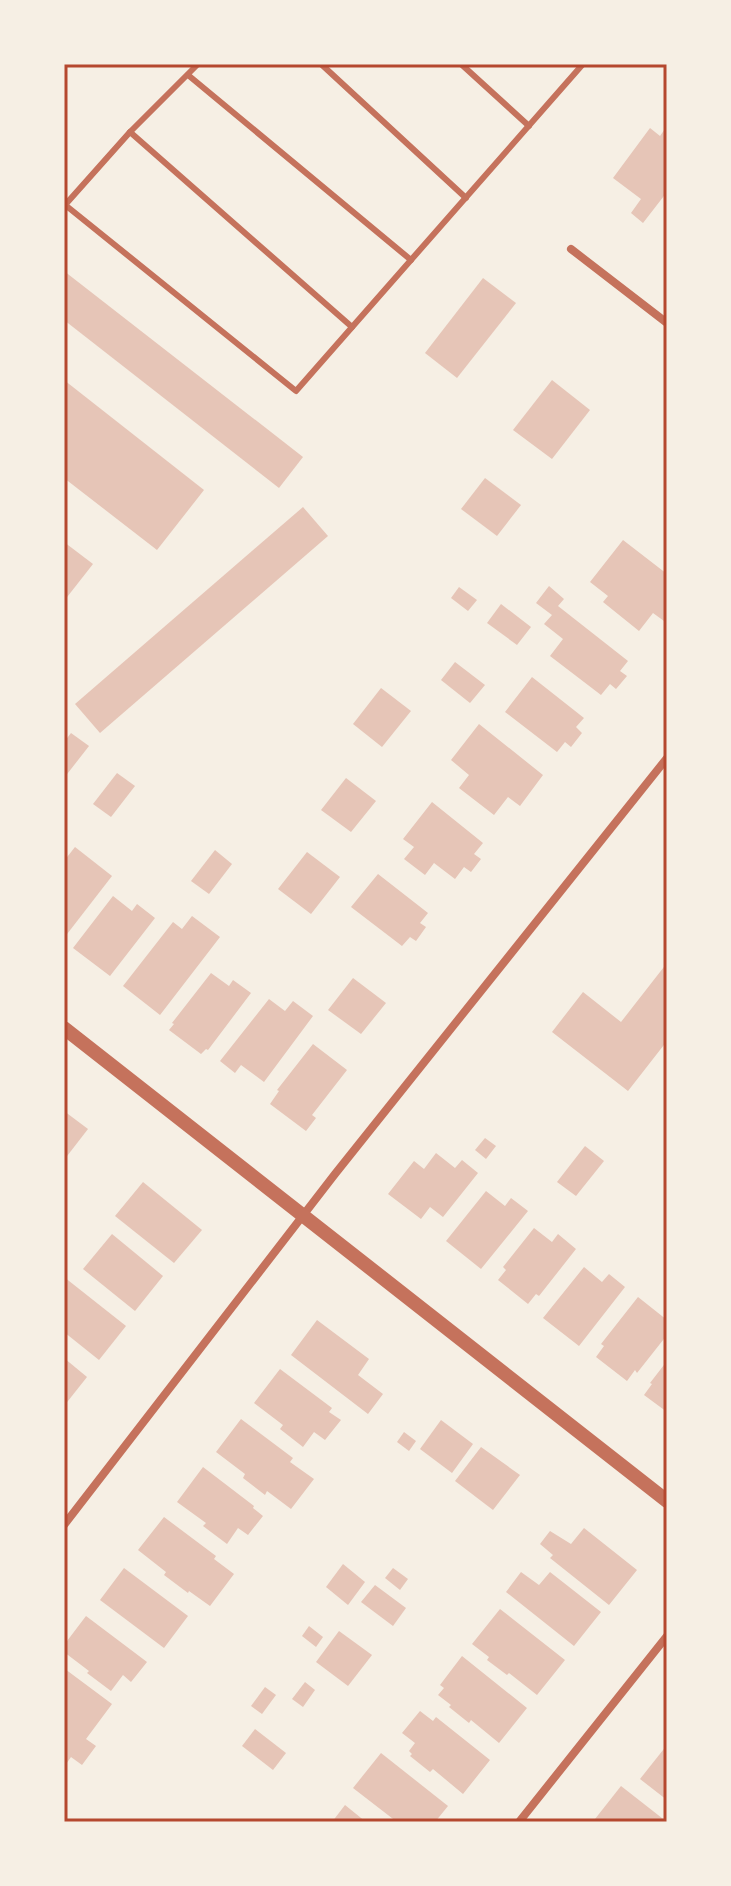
<svg xmlns="http://www.w3.org/2000/svg" width="731" height="1886" font-family="Mulish,sans-serif">
	<style>
		.building { fill: #e6c5b7 }
		.lines { fill: none; stroke-linecap: round; stroke-linejoin: round }
		.service { stroke: #c5725c; stroke-width: 6 }
		.minor { stroke: #c5725c; stroke-width: 8 }
		.tertiary { stroke: #c5725c; stroke-width: 14 }
		.neatline { fill: none; stroke: #b5482f; stroke-width: 3 }
	</style>
	<rect width="100%" height="100%" fill="#f6efe4"/>
	<g class="building">
		<path d="M667,126V192L643,223L631,213L641,199L613,178L650,128L660,136Z"/>
		<path d="M64,271L303,457L279,488L64,320Z"/>
		<path d="M483,278L516,303L457,378L425,353Z"/>
		<path d="M64,380L204,490L157,550L64,478Z"/>
		<path d="M552,380L590,410L552,459L513,430Z"/>
		<path d="M485,478L521,505L497,536L461,509Z"/>
		<path d="M303,507L328,536L100,733L75,704Z"/>
		<path d="M623,540L667,574V618L664,621L653,613L639,631L603,602L608,596L590,582Z"/>
		<path d="M64,542L93,564L64,601Z"/>
		<path d="M549,586L564,599L558,606L628,661L620,671L627,676L616,689L610,684L601,695L550,656L563,639L544,624L552,615L536,603Z"/>
		<path d="M459,587L477,600L468,611L451,598Z"/>
		<path d="M501,604L531,627L517,645L487,623Z"/>
		<path d="M455,662L485,685L470,703L441,680Z"/>
		<path d="M532,677L584,718L576,727L582,733L571,747L565,742L557,752L505,712Z"/>
		<path d="M381,688L411,711L382,747L353,724Z"/>
		<path d="M479,724L543,775L520,806L508,797L494,815L459,788L469,775L451,760Z"/>
		<path d="M71,733L89,746L64,778V742Z"/>
		<path d="M117,773L135,786L111,817L93,804Z"/>
		<path d="M346,778L376,801L351,832L321,810Z"/>
		<path d="M432,802L483,843L474,854L481,859L471,872L464,867L455,879L434,863L425,875L404,859L414,847L403,839Z"/>
		<path d="M75,847L112,876L64,938V861Z"/>
		<path d="M215,850L232,864L209,894L191,881Z"/>
		<path d="M307,852L340,877L311,914L278,889Z"/>
		<path d="M378,874L428,913L420,923L426,927L416,941L410,937L402,946L351,907Z"/>
		<path d="M113,896L132,911L137,904L155,918L110,976L73,948Z"/>
		<path d="M192,916L220,937L160,1015L123,986L173,922L182,929Z"/>
		<path d="M667,963V1041L628,1091L552,1032L583,992L621,1022Z"/>
		<path d="M211,973L229,986L233,980L251,993L208,1050L206,1049L201,1054L169,1030L174,1024L172,1023Z"/>
		<path d="M353,978L386,1003L361,1034L328,1010Z"/>
		<path d="M269,999L285,1011L293,1001L313,1016L264,1082L241,1065L235,1073L220,1061Z"/>
		<path d="M313,1044L347,1070L312,1115L316,1118L306,1131L270,1104L279,1091L277,1090Z"/>
		<path d="M64,1111L88,1129L64,1160Z"/>
		<path d="M485,1138L496,1146L486,1159L475,1150Z"/>
		<path d="M585,1146L604,1161L576,1196L557,1182Z"/>
		<path d="M436,1153L455,1168L462,1160L478,1173L443,1217L430,1207L421,1219L388,1194L414,1161L424,1169Z"/>
		<path d="M143,1182L202,1230L174,1263L115,1216Z"/>
		<path d="M486,1191L505,1206L511,1198L528,1211L481,1269L446,1241Z"/>
		<path d="M534,1228L552,1242L558,1234L576,1249L539,1296L536,1294L528,1304L498,1280L506,1270L503,1267Z"/>
		<path d="M112,1234L163,1276L135,1311L83,1269Z"/>
		<path d="M584,1267L602,1282L609,1274L625,1287L579,1346L543,1318Z"/>
		<path d="M64,1277L126,1326L99,1360L64,1332Z"/>
		<path d="M638,1297L667,1320V1335L637,1373L635,1370L627,1381L596,1357L604,1346L601,1344Z"/>
		<path d="M317,1320L369,1359L358,1375L383,1394L368,1414L291,1355Z"/>
		<path d="M64,1358L87,1377L64,1406Z"/>
		<path d="M667,1361V1412L644,1395L652,1384L650,1383Z"/>
		<path d="M280,1369L332,1408L329,1412L341,1420L325,1440L314,1432L303,1447L280,1429L283,1425L254,1403Z"/>
		<path d="M241,1419L293,1458L290,1462L314,1479L291,1509L267,1491L265,1495L243,1478L245,1474L216,1452Z"/>
		<path d="M441,1420L473,1444L452,1473L420,1449Z"/>
		<path d="M404,1432L416,1441L409,1451L397,1442Z"/>
		<path d="M481,1447L520,1475L493,1510L455,1481Z"/>
		<path d="M203,1467L254,1506L253,1508L263,1516L248,1535L238,1528L227,1544L203,1526L206,1523L177,1502Z"/>
		<path d="M164,1517L216,1556L214,1559L234,1574L210,1606L189,1591L188,1593L164,1575L166,1572L138,1550Z"/>
		<path d="M584,1528L637,1570L609,1605L550,1558L553,1555L540,1544L550,1531L571,1544Z"/>
		<path d="M343,1564L365,1582L348,1605L326,1587Z"/>
		<path d="M124,1568L188,1616L164,1648L100,1600Z"/>
		<path d="M393,1568L408,1579L400,1590L385,1578Z"/>
		<path d="M521,1572L539,1585L550,1572L601,1612L574,1646L506,1592Z"/>
		<path d="M375,1585L406,1608L393,1626L361,1602Z"/>
		<path d="M500,1609L565,1660L537,1695L509,1673L507,1675L487,1660L489,1657L472,1644Z"/>
		<path d="M86,1616L147,1662L131,1682L123,1675L111,1691L87,1673L89,1671L64,1652V1645Z"/>
		<path d="M309,1626L323,1637L316,1647L302,1636Z"/>
		<path d="M339,1631L372,1655L348,1686L316,1662Z"/>
		<path d="M462,1656L527,1708L499,1743L471,1720L469,1723L449,1707L451,1705L438,1695L444,1688L440,1685Z"/>
		<path d="M65,1669L112,1704L86,1739L96,1746L82,1765L71,1757L64,1767Z"/>
		<path d="M305,1682L315,1690L303,1707L292,1699Z"/>
		<path d="M265,1687L276,1695L262,1714L251,1706Z"/>
		<path d="M420,1711L433,1721L436,1717L490,1760L463,1794L433,1769L430,1772L410,1756L412,1754L409,1751L415,1743L402,1733Z"/>
		<path d="M255,1729L286,1753L273,1770L242,1746Z"/>
		<path d="M667,1745V1800L640,1779Z"/>
		<path d="M381,1753L448,1806L435,1822H397L353,1788Z"/>
		<path d="M621,1786L667,1822H599L595,1819Z"/>
		<path d="M345,1805L366,1822H332Z"/>
	</g>
	<g class="lines">
		<g class="service">
			<path d="M321,64L466,198"/>
			<path d="M461,64L529,126"/>
			<path d="M188,75L411,260"/>
			<path d="M130,132L352,327"/>
			<path d="M64,204L296,391L583,64"/>
			<path d="M65,205L130,132L198,64"/>
		</g>
		<g class="minor">
			<path d="M571,249L667,323"/>
			<path d="M64,1525L335,1174L667,758"/>
			<path d="M519,1822L667,1636"/>
		</g>
		<path class="tertiary" d="M64,1028L667,1501"/>
	</g>
	<rect width="731" height="1886" fill="none" stroke="#f6efe4" stroke-width="132"/>
	<rect x="66" y="66" width="599" height="1754" class="neatline"/>
</svg>
